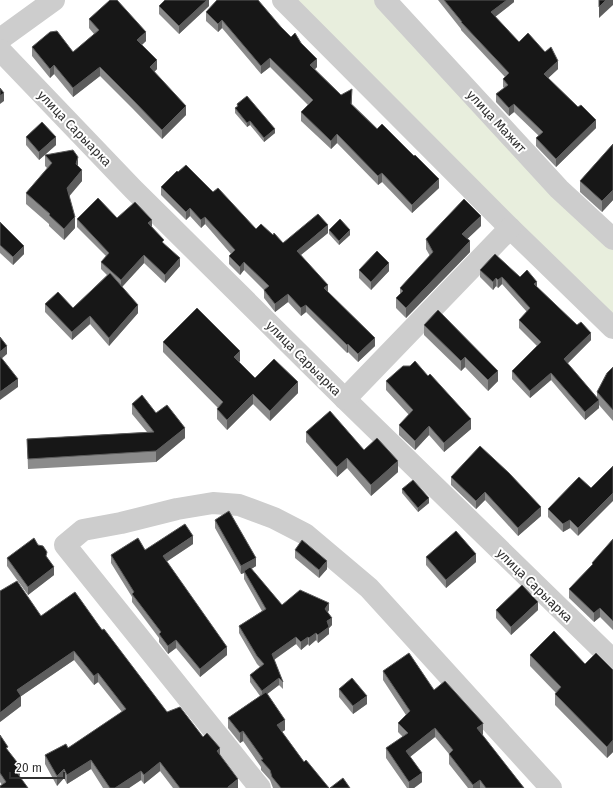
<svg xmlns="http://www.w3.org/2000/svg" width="613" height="788" font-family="'Fira Sans',sans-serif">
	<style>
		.green { fill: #e8eedd }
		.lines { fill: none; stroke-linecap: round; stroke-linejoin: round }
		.minor { stroke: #cdcdcd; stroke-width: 22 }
		.wall { fill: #8b8b8b }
		.shaded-wall { fill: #5d5d5d }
		.building { fill: #171717; stroke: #5d5d5d }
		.labels { text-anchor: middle; stroke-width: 4; stroke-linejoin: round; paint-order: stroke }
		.street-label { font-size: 13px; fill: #303030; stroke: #fff }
	</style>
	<rect width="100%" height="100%" fill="#fff"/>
	<path class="green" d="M290,0H392L613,237V333Z"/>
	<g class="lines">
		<g class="minor">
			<path d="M283,0L510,228L613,328"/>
			<path d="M385,0L559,189L613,239"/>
			<path d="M0,39L54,0"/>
			<path d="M0,50L133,189L345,399L613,660"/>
			<path d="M345,399L510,228"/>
			<path d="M260,788L65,545L83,530L121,523L177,509L213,503L239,505L274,518L305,534L369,588L551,788"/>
		</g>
	</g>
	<g class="wall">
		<path d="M209,0V6L179,34L159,14V6Z"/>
		<path d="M438,0H514V2L495,17L519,42L558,69L548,78L596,128L556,167L536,146V138L539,136L514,112L509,116L496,102V94L504,88L503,87V79L505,77L461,30V29Z"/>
		<path d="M206,12L281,27L291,37L301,43L317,67L315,69L341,95L352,97V104L439,188L412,213L382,182L378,185L337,143L331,149L301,121V112L308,105L270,67L261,74L222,28L218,32L206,21Z"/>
		<path d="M89,19L146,41L142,45L157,69L154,72L186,115L162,139L133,109L100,76L73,97L54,74L50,78L32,56V47L73,52L94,34L89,28Z"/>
		<path d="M237,104L275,133L264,142L250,125L247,127L235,113V108L237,107Z"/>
		<path d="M26,137L56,145L39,160L26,145Z"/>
		<path d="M613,144V200L602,212L580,192V181Z"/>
		<path d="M45,155L78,166L82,181L69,196L75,228L64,240L49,226V224L26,204V193L47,168L45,166Z"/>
		<path d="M161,187L213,192L256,229L273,235L283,243L328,233L301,255L328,293L375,346L358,362L348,352L347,353L306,312L301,316L288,302L275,312L264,298V290L244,270L240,275L229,264V256L231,254L205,224L201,228L190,216L186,220L161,195Z"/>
		<path d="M117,218L152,227L180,266L165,283L144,263L122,287L138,313L109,346L90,324L72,340L45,312V304L73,308L107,275L101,269V262L106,256L77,227V219Z"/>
		<path d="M0,222L24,254L13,265L0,253Z"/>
		<path d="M481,226L467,239L470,252L406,318L396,308V298L400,294V288L430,256L426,249V239Z"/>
		<path d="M329,230L350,235L339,245L329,234Z"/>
		<path d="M359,270L389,271L371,290L359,278Z"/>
		<path d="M480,270L520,277L537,287L591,340L567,364L597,398V392L613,367V421L599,405V408L585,420L551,380L530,398L512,379V371L537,346L519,328V320L527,312L502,284L498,288L496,286L493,290L480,277Z"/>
		<path d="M424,325L498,381L488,391L465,367L461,371L424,335Z"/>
		<path d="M163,342L240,361L239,362L255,378L298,393L270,421L253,404L227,430L217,419V409L218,408L163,352Z"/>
		<path d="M386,381L471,429L444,452L429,435L415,450L399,435V425L409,415L386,390Z"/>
		<path d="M132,404L156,413L185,438L156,462L28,469L27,439L147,432L132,414Z"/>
		<path d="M306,432L364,450L398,472L371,496L347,468L337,477L306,442Z"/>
		<path d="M451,477L541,516L518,536L485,500L476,509L451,485Z"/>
		<path d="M579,477L578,536L570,528L563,532L548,517V509Z"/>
		<path d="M402,489L429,503L418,512L402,493Z"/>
		<path d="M215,520L256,566L251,569L282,605L329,610L328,612L332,625L329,628V634L318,643L316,640L309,646L308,644L301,650L296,644L274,660L283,682V689L279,685L267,694L285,730L282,732L304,762L329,788H273L270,780L261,770V767L243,741L240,743L228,728V718L260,696L250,682V675L260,667L257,664L239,633V626L262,611L244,579V573L241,574L215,528Z"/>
		<path d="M613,540V630L600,617L594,622L569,598V589L592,565V563Z"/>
		<path d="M193,544L166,562L227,655L200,677L176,648L168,654L159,642V638L132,602V597L111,563V555L145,550Z"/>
		<path d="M295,550L327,569L319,578L295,558Z"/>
		<path d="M47,557L54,575L28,595L7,566V558Z"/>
		<path d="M426,557L476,562L446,588L426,565Z"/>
		<path d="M496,610H538L511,635L496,618Z"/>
		<path d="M41,616L102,630L167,712L203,737L220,754L238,788H173L160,771L144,784L141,780L129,788H103L91,769L67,784L64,778L57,786L45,764V755L68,748L122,712L98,682L94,685L74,660L21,696V706L0,722Z"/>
		<path d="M530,655L585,664L613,670V752L607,758L555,705V694L556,693L530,666Z"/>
		<path d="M383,671L434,690L483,734L482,735L524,788H468L449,764V754L435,737L410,757L422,782L414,788H407L386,758V748L403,737L398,732V723L406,715L383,680Z"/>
		<path d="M339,689L367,704L353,714L339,697Z"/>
		<path d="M0,735L20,775L2,785L0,782Z"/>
	</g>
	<g class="shaded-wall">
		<path d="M207,0H209V6L179,34V26Z"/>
		<path d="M507,0H514V2L491,20V12Z"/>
		<path d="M606,0H613V5L599,18V7Z"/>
		<path d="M222,20V28L218,32V24Z"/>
		<path d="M146,32V41L137,49V40Z"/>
		<path d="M270,58V67L261,74V66Z"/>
		<path d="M317,59V67L310,74V65Z"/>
		<path d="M157,60V69L150,76V67Z"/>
		<path d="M558,61V69L544,82V74Z"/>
		<path d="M54,65V74L50,78V69Z"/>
		<path d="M100,67V76L73,97V88Z"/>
		<path d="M4,93V101L0,104V96Z"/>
		<path d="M514,104V112L509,116V108Z"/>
		<path d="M186,106V115L162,139V130Z"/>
		<path d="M596,120V128L556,167V159Z"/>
		<path d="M250,121V125L247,127V123Z"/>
		<path d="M275,129V133L264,142V138Z"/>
		<path d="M337,134V143L331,149V141Z"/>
		<path d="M56,137V145L39,160V152Z"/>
		<path d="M78,157V168L76,164Z"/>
		<path d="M82,170V181L67,199V188Z"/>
		<path d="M382,173V182L378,185V176Z"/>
		<path d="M439,179V188L412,213V205Z"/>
		<path d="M613,190V200L602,212V201Z"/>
		<path d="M190,208V216L186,220V212Z"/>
		<path d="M481,216V226L462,244V234Z"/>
		<path d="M75,217V228L64,240V229Z"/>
		<path d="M205,217V224L201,228V220Z"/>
		<path d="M152,220V227L148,223Z"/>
		<path d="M328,225V233L297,258V251Z"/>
		<path d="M350,230V235L339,245V241Z"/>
		<path d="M470,241V252L406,318V308Z"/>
		<path d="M24,246V254L13,265V257Z"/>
		<path d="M144,255V263L121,288V280Z"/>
		<path d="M180,258V266L165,283V275Z"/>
		<path d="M244,262V270L240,275V267Z"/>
		<path d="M389,263V271L371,290V282Z"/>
		<path d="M502,277V284L498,288V280Z"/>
		<path d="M496,278V286L493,290V282Z"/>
		<path d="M537,282V289L534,284Z"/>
		<path d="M328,285V293L324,288Z"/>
		<path d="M288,294V302L275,312V304Z"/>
		<path d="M138,305V313L109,346V338Z"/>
		<path d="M306,305V312L301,316V308Z"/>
		<path d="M90,316V324L72,340V332Z"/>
		<path d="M591,333V340L564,367V359Z"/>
		<path d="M375,338V346L358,362V354Z"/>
		<path d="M348,344V352L347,353V345Z"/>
		<path d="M7,346V354L0,360V352Z"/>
		<path d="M240,351V361L234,367V357Z"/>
		<path d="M465,357V367L461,371V361Z"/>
		<path d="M498,371V381L488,391V380Z"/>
		<path d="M551,373V380L530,398V391Z"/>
		<path d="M18,379V387L0,400V392Z"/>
		<path d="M298,382V393L270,421V411Z"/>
		<path d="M253,394V404L227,430V420Z"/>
		<path d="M599,400V408L585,420V412Z"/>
		<path d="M471,419V429L444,452V443Z"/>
		<path d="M429,426V435L415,450V441Z"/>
		<path d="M185,428V438L156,462V451Z"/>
		<path d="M347,458V468L337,477V467Z"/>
		<path d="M398,461V472L371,496V485Z"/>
		<path d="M485,492V500L476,509V501Z"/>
		<path d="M613,493V501L578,536V528Z"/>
		<path d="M429,498V503L418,512V508Z"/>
		<path d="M541,507V516L518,536V528Z"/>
		<path d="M570,520V528L563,532V524Z"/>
		<path d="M193,536V544L163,564V556Z"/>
		<path d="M476,554V562L446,588V580Z"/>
		<path d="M256,558V566L245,573L244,571V573L241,574V566Z"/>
		<path d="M327,561V569L319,578V570Z"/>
		<path d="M54,567V575L28,595V587Z"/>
		<path d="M538,602V610L511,635V627Z"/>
		<path d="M329,603V610L325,616V609Z"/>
		<path d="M600,608V617L594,622V613Z"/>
		<path d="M332,618V625L329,628V634L318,643V635L327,621Z"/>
		<path d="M316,633V640L309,646V638Z"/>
		<path d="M296,637V644L272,661V654Z"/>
		<path d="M308,637V644L301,650V642Z"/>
		<path d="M176,640V648L168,654V646Z"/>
		<path d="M227,647V655L200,677V669Z"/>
		<path d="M74,651V660L17,699V690Z"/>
		<path d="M98,673V682L94,685V676Z"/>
		<path d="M279,678V685L262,698V691Z"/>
		<path d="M21,696V706L0,722V713Z"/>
		<path d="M367,696V704L353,714V706Z"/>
		<path d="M285,720V730L277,735V725Z"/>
		<path d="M483,724V734L477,738V728Z"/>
		<path d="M435,728V737L406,760V751Z"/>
		<path d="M243,731V741L240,743V733Z"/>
		<path d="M613,740V752L607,758V747Z"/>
		<path d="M220,748V758L217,751Z"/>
		<path d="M91,760V769L67,784V775Z"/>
		<path d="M160,762V771L144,784V775Z"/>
		<path d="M20,766V775L15,779V770Z"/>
		<path d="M64,769V778L57,786V776Z"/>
		<path d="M141,771V780L129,788H115Z"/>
		<path d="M422,773V782L414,788H409V782Z"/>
		<path d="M238,779V788H228V787Z"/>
		<path d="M480,780V788H473V785Z"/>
	</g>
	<g class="building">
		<path d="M110,0H117L146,32L137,40L157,60L150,67L186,106L162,130L133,100L100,67L73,88L54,65L50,69L32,47L50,32L57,31L73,52L99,30L89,19Z"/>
		<path d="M165,0H207L179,26L159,6Z"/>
		<path d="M217,0H258L281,27L291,37L295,33L301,43L317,59L310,65L341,95L352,89L351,104L377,129L382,124L414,156L415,155L439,179L412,205L382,173L378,176L337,134L331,141L301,112L313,100L270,58L261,66L222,20L218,24L206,12Z"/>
		<path d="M444,0H507L491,12L519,42L528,33L545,52L551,47L558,61L544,74L578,107L581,105L596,120L556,159L536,138L543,132L514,104L509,108L496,94L508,85L503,79L509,73L461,22H462Z"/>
		<path d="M599,0H606L599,7Z"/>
		<path d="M0,88L4,93L0,96Z"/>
		<path d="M247,96L275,129L264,138L250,121L247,123L235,108L238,106L237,104Z"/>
		<path d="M42,122L56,137L39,152L26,137Z"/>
		<path d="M613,144V190L602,201L580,181Z"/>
		<path d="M73,150L78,157L76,164L82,170L67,188L75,217L64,229L49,215L50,214L26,193L52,163L45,155Z"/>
		<path d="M186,165L213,192L218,188L256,229L261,224L273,235L274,233L283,243L318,214L328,225L297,251L328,285L324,288L375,338L358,354L348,344L347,345L306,305L301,308L288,294L275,304L264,290L269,286L244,262L240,267L229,256L235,250L205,217L201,220L190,208L186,212L161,187L177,171L178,172Z"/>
		<path d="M98,198L117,218L135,202L152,220L148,223L164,240L162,242L180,258L165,275L144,255L121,280L101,262L109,253L77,219Z"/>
		<path d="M464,199L481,216L462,234L470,241L406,308L396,298L403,291L400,288L433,252L426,239Z"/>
		<path d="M340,219L350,230L339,241L329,230Z"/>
		<path d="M0,222L24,246L13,257L0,245Z"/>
		<path d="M377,251L389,263L371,282L359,270Z"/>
		<path d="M495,254L520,277L527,270L537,282L534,284L577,325L581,322L591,333L564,359L599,400L585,412L551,373L530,391L512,371L541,342L519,320L530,308L502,277L498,280L496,278L493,282L480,270Z"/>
		<path d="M110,273L138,305L109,338L90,316L72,332L45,304L58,292L73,308Z"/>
		<path d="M197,308L240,351L234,357L255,378L274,359L298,382L270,411L253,394L227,420L217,409L223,402L163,342Z"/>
		<path d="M438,310L498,371L488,380L465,357L461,361L424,325Z"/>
		<path d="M0,337L7,346L0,352Z"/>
		<path d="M0,356L18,379L0,392Z"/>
		<path d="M415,361L428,376L430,374L471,419L444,443L429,426L415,441L399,425L413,410L386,381L403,366H410Z"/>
		<path d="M613,367V410L597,392L607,373Z"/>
		<path d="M142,395L156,413L167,405L185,428L156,451L28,459L27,439L154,432L132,404Z"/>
		<path d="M330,411L364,450L377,438L398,461L371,485L347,458L337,467L306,432Z"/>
		<path d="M480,446L509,473L541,507L518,528L485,492L476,501L451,477Z"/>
		<path d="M613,466V493L578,528L570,520L563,524L548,509L579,477L591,488Z"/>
		<path d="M413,480L429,498L418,508L402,489Z"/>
		<path d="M229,511L256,558L241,566L215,520Z"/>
		<path d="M185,524L193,536L163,556L227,647L200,669L176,640L168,646L159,634L161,632L132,594L134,592L111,555L138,538L145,550Z"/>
		<path d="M456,531L476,554L446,580L426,557Z"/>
		<path d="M34,538L38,545L43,546L47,552L46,556L54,567L28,587L7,558Z"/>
		<path d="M613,539V621L600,608L594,613L569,589L593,564L592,563Z"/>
		<path d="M302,540L327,561L319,570L295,550Z"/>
		<path d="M250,567L282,605L300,590L329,603L325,609L332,618L327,621L329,627L318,635L316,633L309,638L308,637L301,642L296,637L272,654L283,682L279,678L262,691L250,675L264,664L257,656L239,626L266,609L244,571Z"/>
		<path d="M17,581L41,616L75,592L102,630L104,629L167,712L180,707L203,737L207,733L220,748L217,751L238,779L228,787V788H180L160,762L144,775L141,771L115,788H110L91,760L67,775L64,769L57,776L45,755L66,744L68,748L126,709L98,673L94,676L74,651L17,690L21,696L0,713V591Z"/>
		<path d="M522,585L538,602L511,627L496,610Z"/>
		<path d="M554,631L585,664L596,653L613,670V740L607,747L555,694L561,687L530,655Z"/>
		<path d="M409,653L434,690L445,681L483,723V724L477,728L524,788H486L480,780L473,785L449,754L453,750L435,728L406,751L422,773L409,782L386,748L408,733L398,723L410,711L383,671Z"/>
		<path d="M352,678L367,696L353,706L339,689Z"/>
		<path d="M266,692L285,720L277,725L304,762L306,760L329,788H281L272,777L270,770L261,760L263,759L243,731L240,733L228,718Z"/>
		<path d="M0,735L8,747L6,748L20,766L15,770L28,788H0V786L6,782L0,773Z"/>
		<path d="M343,778L350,788H330Z"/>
	</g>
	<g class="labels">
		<g class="street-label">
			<text transform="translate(497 121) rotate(47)" y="5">улица Мажит</text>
			<text transform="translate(75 128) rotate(46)" y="5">улица Сарыарка</text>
			<text transform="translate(304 358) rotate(45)" y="5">улица Сарыарка</text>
			<text transform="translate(535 585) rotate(44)" y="5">улица Сарыарка</text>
		</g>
	</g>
	<path d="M10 772v6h54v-6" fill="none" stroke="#303030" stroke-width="2"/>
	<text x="16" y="772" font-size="12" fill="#303030" stroke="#ffffff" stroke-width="3" paint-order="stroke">20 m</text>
</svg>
